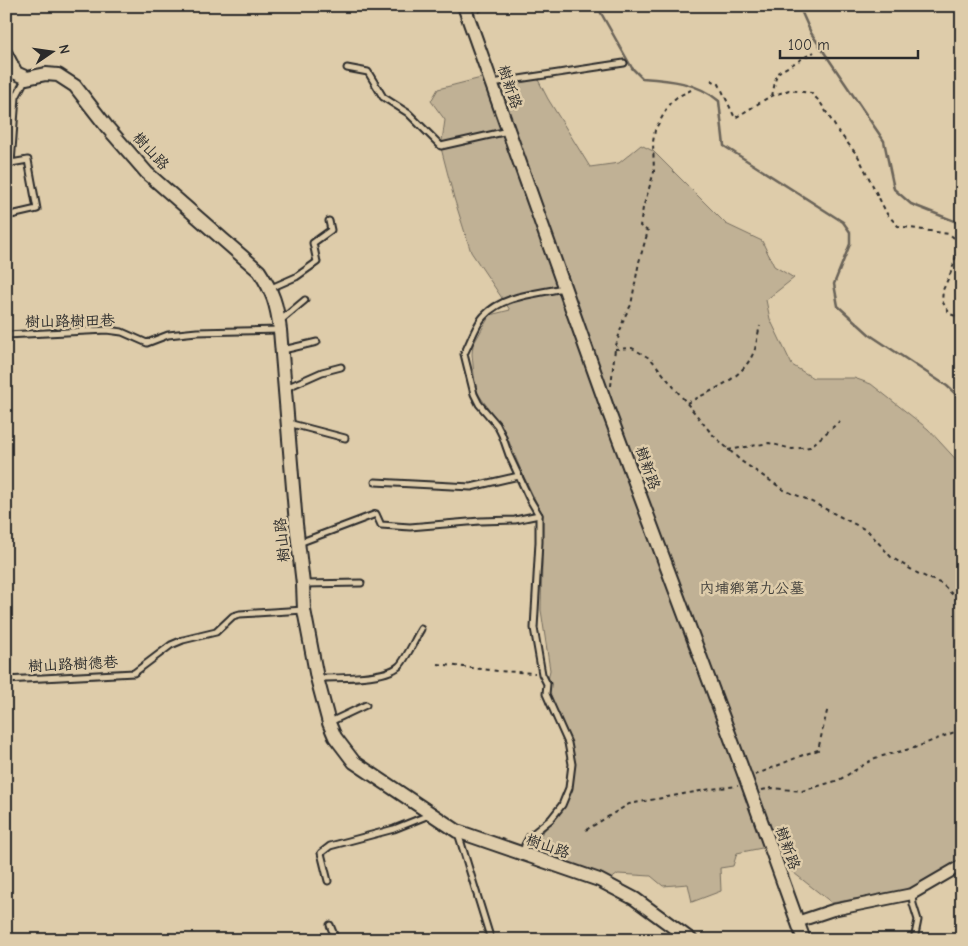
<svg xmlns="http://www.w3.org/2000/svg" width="968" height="946" font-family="'Comic Neue','LXGW WenKai TC',sans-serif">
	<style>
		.green { fill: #c0b195; stroke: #766e60 }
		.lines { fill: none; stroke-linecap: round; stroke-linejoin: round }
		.stream { stroke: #6a6459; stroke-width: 2.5 }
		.service-casing { stroke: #2b2b2b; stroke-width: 9 }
		.minor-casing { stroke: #2b2b2b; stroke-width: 14 }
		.tertiary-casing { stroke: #2b2b2b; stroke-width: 16 }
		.path { stroke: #2b2b2b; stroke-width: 2; stroke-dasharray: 4 4; stroke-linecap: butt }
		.service { stroke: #deccaa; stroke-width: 5 }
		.minor { stroke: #deccaa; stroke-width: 10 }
		.tertiary { stroke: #deccaa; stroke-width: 12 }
		.labels { text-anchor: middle; stroke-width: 5; stroke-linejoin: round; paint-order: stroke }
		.street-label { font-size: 15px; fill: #2b2b2b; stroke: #deccaa }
		.park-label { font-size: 15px; fill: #413f3b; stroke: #deccaa }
	</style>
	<rect width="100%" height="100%" fill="#deccaa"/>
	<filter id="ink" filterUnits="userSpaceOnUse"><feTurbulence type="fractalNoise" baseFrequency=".02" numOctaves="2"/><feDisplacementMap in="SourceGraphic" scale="10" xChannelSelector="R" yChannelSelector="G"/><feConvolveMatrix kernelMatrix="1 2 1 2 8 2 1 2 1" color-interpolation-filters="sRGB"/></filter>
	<g filter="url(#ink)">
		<path class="green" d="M534,72L548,99L590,167L619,163L641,145L653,151L726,224L762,241L774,266L794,278L766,300L770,319L792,365L813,378H854L871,384L928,429L962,466V857L952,865L910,889L832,903L780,862L772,846L737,853L733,866L720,868L721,891L692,902L688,884L663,886L651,876L618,874L607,882L526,851L527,846L540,836L560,810L568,785L570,762L569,742L546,704L545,696L550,670L541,610L543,516L523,475L505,432L479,395L475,386L472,354L473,345L490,315L510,310L471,252L454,198L441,148L445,120L431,101L438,89L493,75L498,85Z"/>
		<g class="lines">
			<g class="stream">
				<path d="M597,6L632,68L642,78C670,80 697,82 719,101L724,146L843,222L850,232V244L834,284L838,306L870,335L947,386L962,400"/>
				<path d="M799,6L811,33L884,141L894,189L911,204L962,224"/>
			</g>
			<defs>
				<g id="service">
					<path d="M347,68L368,72L383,97L408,113L441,146L508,131"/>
					<path d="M492,83L624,63"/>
					<path d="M11,215L37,209L28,160L11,163L16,97L26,78"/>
					<path d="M271,288L296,277L317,262L313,243L331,230L329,221"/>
					<path d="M280,321L305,300"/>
					<path d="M6,335L107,330L122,332L147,343L168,335L197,332L280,330"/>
					<path d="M283,350L317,342"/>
					<path d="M286,388L322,372L341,367"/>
					<path d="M288,423L345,438"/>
					<path d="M375,482L471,487L519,476"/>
					<path d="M299,543L376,514L381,525L410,527L480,521L515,520L539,515"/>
					<path d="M304,584L361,583"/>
					<path d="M318,678C337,678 385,679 399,666C405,661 416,637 421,629"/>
					<path d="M6,680L134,673L171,645L183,640L216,632L233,616L240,614L304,610"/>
					<path d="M330,722L366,705"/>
					<path d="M458,833L491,940"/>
					<path d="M523,854L525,845L530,836L551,819L562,805L569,788L572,764L568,743L546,694L547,684L542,674L534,628L539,542V515L529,498L509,455L502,435L497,425L479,404L474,394L464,354C470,343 476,324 484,316C503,295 537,294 563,288"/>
					<path d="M328,881L321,853L330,846L394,829L429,815"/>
					<path d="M912,894L913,904L918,920L914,940"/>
					<path d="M330,925L336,940"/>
				</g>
				<path id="minor" d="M797,922L833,910L912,894L962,865"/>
				<g id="tertiary">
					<path d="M464,6L608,410L746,779L804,940"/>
					<path d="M6,54L16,73L27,78L46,74L58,75L75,86L107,127L147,173L259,271C273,292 277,305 280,330L296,524L303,584L304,610L317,678L329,723L335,737L354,762L457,831L599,880L635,899L691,940"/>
				</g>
			</defs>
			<use href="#service" class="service-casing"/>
			<use href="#minor" class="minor-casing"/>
			<use href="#tertiary" class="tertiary-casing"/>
			<g class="path">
				<path d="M478,12L492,6"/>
				<path d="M711,80L719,84L735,118L769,97L789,90L811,93L820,102L838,131L858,156L887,214L898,226L949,234L957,240L958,249L952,270L943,290L942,301L950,314L962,318"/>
				<path d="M772,96L777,73L814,52"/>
				<path d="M615,349L632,348L651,359L711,433L741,461L784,490L806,499L868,531L891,557L917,573L942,584L962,604"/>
				<path d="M611,386L615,349L624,318L631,305L639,262L648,231L640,226L643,208L654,172L653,142L655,130L670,103L677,97L691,90"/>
				<path d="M687,403C714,389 744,379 755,349C757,341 758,333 760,326"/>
				<path d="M728,450L769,443L792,449L810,447L840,421"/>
				<path d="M438,664L498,671L535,673"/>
				<path d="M755,775L803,755L818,750L828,707"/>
				<path d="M762,790L772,788L802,791L839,780L875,758L914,748L962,729"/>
				<path d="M586,830L629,804L711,789L738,786"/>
			</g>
			<use href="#service" class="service"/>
			<use href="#minor" class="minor"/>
			<use href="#tertiary" class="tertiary"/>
		</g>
	</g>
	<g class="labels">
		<g class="street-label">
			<text transform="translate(510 87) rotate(71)" y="5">樹新路</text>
			<text transform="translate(151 151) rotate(47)" y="5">樹山路</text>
			<text transform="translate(70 321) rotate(-1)" y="5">樹山路樹田巷</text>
			<text transform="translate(648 468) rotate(70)" y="5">樹新路</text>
			<text transform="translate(282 540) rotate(-96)" y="5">樹山路</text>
			<text transform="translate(73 664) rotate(-3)" y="5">樹山路樹德巷</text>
			<text transform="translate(548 846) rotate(19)" y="5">樹山路</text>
			<text transform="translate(788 848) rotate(70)" y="5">樹新路</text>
		</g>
		<g class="park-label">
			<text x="752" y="593">內埔鄉第九公墓</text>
		</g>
	</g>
	<rect width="968" height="946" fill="none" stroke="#deccaa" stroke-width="25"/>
	<rect x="12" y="12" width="943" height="921" fill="none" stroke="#2b2b2b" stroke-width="2" filter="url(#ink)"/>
	<g transform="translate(52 52) rotate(77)" stroke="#deccaa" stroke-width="4" paint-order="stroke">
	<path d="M0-4L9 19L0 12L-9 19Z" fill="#2b2b2b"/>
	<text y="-8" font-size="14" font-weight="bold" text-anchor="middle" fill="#2b2b2b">N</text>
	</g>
	<path d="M780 50v8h138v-8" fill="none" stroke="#2b2b2b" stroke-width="2.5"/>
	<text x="788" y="50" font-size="15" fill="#2b2b2b" stroke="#deccaa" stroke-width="4" paint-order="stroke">100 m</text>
</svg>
